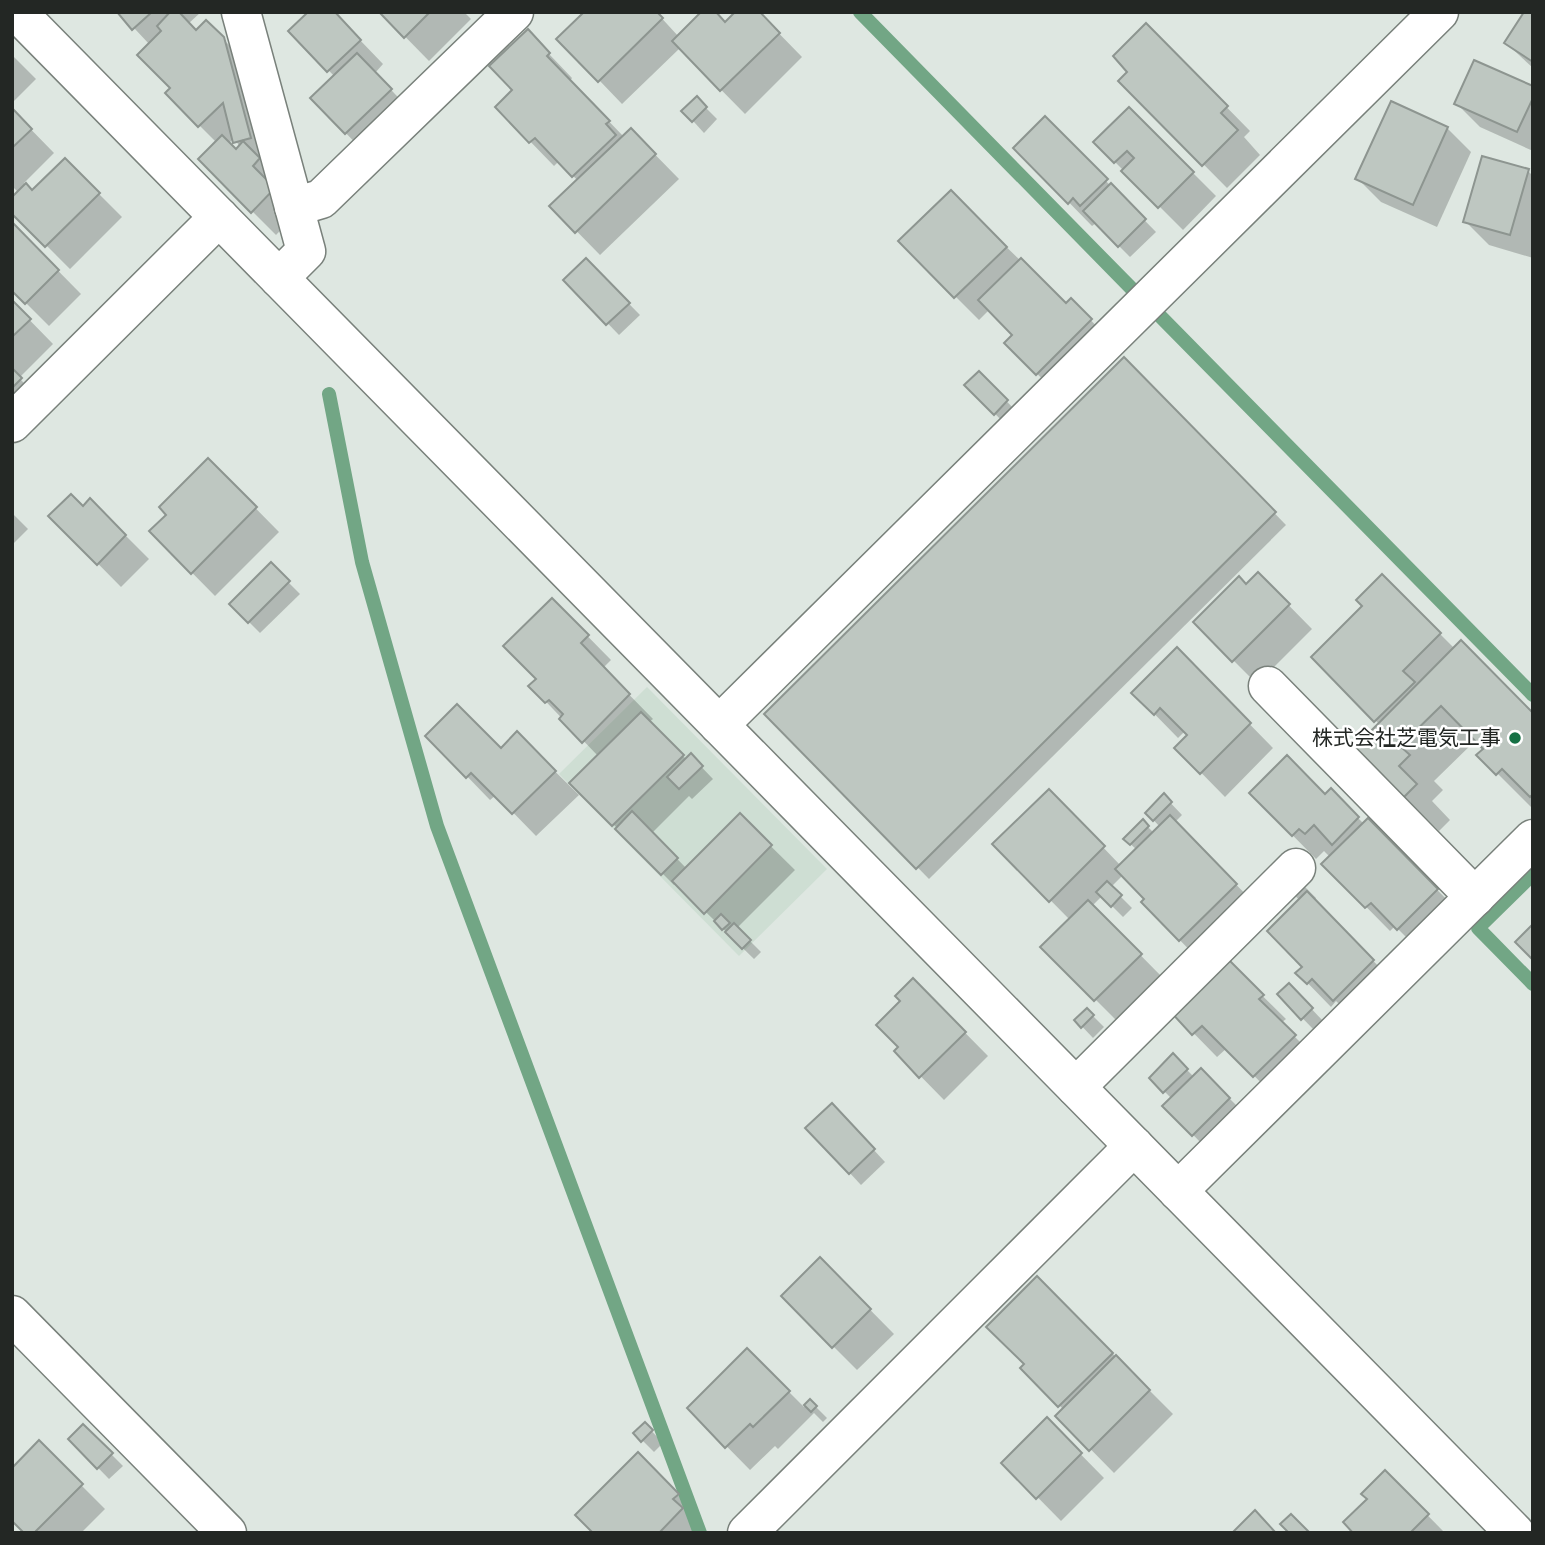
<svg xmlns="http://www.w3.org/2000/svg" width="1545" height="1545" font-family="'DejaVu Sans','Noto Sans JP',sans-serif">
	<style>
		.built { fill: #ceded3 }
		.shadow { fill: #0003; fill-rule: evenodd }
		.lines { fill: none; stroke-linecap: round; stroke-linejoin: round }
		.stream { stroke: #72a685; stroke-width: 14 }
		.building { fill: #bec7c1; stroke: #8d9590; stroke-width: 2 }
		.minor-casing { stroke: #79817b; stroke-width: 41 }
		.minor { stroke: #fff; stroke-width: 38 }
		.poi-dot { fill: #157044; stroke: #fff; stroke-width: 2.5 }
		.labels { text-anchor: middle; stroke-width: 5; stroke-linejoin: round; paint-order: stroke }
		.poi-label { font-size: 21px; fill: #232724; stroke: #fff; text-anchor: end }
	</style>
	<rect width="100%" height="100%" fill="#dee7e1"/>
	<path class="built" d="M647,687L827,869L739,956L559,774Z"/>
	<g class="shadow">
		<path d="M119,12H201L188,24L196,32L206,22L247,63L297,213L276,235L200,159L217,143L167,93L173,88L150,45ZM234,138L240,147L236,151L228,144Z"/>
		<path d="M333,12L383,64L375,73L414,114L369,157L312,98L335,77L291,31Z"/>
		<path d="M381,12H464L471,19L429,61Z"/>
		<path d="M656,12L679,37L758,12L802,57L745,114L680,48L622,104L599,80Z"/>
		<path d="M1533,12V68L1506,43Z"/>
		<path d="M1146,25L1250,131L1244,137L1260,155L1227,188L1121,81L1130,72Z"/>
		<path d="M528,32L572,78L570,81L624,137L631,130L679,179L600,255L552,206L578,181L559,161L554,166L497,107L515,90Z"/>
		<path d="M12,55L36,79L12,103Z"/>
		<path d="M1533,88V151L1480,127L1456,103Z"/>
		<path d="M697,99L717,119L704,133L684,111Z"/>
		<path d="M1129,109L1216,196L1183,230L1096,143Z"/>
		<path d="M12,110L54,153L24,183L33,192L65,160L122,217L70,269L12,211L19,193L12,186Z"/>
		<path d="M1045,119L1156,232L1130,257L1096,223L1092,226L1016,148Z"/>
		<path d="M1447,128L1471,152L1437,227L1381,202L1357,178Z"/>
		<path d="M1528,171L1533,176V258L1489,245L1465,221Z"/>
		<path d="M950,192L1066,305L1071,300L1114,344L1060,397L1007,343L1015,335L990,309L979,320L900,241Z"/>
		<path d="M12,224L81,294L49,326L12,289Z"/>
		<path d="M586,260L640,315L619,335L566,280Z"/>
		<path d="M12,302L53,344L19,378L32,391L12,404Z"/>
		<path d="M1124,359L1286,525L929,879L767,714Z"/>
		<path d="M979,373L1018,413L1006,425L967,385Z"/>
		<path d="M208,460L279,532L215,596L151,531L168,515Z"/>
		<path d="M90,500L149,559L121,587L51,516L83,508Z"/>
		<path d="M12,513L28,529L12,545Z"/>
		<path d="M271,565L300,594L260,633L231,604Z"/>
		<path d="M1258,574L1312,629L1257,684L1195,622L1246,586Z"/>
		<path d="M1382,576L1455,649L1533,714L1532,808L1479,755L1485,749L1476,740L1434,781L1443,790L1432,801L1450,820L1439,831L1356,748L1379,724L1313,657L1365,606Z"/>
		<path d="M552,600L611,660L603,668L653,719L649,722L687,760L691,756L713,779L692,799L689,796L652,833L687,869L740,816L795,870L737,928L761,952L754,959L676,883L674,885L572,783L598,756L531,686L539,679Z"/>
		<path d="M1177,650L1273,748L1225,797L1177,748L1189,735L1185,731L1178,738L1134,693Z"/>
		<path d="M517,734L579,795L536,836L496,795L490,800L428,736L501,750Z"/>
		<path d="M1049,791L1121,866L1137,850L1125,839L1143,822L1154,833L1160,827L1147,813L1164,796L1182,815L1175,822L1259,908L1203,964L1143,902L1146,899L1123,875L1111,887L1132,908L1123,917L1102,896L1092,906L1164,979L1119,1023L1043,947L1070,920L995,844Z"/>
		<path d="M1331,791L1364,824L1368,820L1460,913L1421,952L1395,926L1390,931L1324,864L1330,857L1324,851L1316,859L1251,793L1325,797Z"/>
		<path d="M1300,882L1316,898L1314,901L1396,984L1358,1023L1336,1001L1331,1007L1298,973L1305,967L1300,901L1291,891Z"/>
		<path d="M1224,958L1286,1019L1281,1023L1318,1060L1278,1100L1227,1048L1217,1057L1171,1010Z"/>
		<path d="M913,980L988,1056L944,1100L896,1051L901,1047L903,1002Z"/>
		<path d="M1289,985L1323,1021L1314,1030L1279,994Z"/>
		<path d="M1087,1010L1104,1027L1093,1038L1076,1020Z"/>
		<path d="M1173,1056L1194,1077L1201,1070L1241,1110L1204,1146L1165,1106L1172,1099L1151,1078Z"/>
		<path d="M843,1117L885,1162L861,1185L808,1128Z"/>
		<path d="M820,1259L894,1334L857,1370L783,1296Z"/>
		<path d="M1037,1278L1173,1414L1114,1473L1058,1416L1064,1410L1022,1368L1026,1364Z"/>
		<path d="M747,1350L804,1407L810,1401L827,1418L823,1422L814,1413L778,1449L775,1446L750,1470L689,1408Z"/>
		<path d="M1047,1420L1104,1478L1061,1521L1004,1463Z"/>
		<path d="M645,1424L663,1443L654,1452L642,1440Z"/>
		<path d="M83,1426L123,1466L109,1479L70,1439Z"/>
		<path d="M39,1443L105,1509L81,1533H26Z"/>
		<path d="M638,1455L701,1518L696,1523L705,1533H595Z"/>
		<path d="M1385,1472L1445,1533H1355L1369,1499Z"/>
	</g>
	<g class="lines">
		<g class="stream">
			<path d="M860,12L1131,288"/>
			<path d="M1161,317L1533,695"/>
			<path d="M329,394L362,562L437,826L700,1533"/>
			<path d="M1533,874L1478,928L1533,984"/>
		</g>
	</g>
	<g class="building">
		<path d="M117,12H152L132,30Z"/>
		<path d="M170,12H179L196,30L206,20L224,37L251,138L233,143L223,103L198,127L165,93L170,88L137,55L161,31L157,26Z"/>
		<path d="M308,12H335L361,40L327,72L288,31Z"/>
		<path d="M379,12H430L404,38Z"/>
		<path d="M584,12H657L663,18L598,82L556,39Z"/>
		<path d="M701,12H716L725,22L735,12H760L780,33L720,91L672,41Z"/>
		<path d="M1524,12H1533V62L1504,43Z"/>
		<path d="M1146,23L1228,106L1221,113L1238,130L1202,166L1118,81L1127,72L1113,56Z"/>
		<path d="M528,29L550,53L547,56L610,121L606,124L616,135L572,177L535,138L529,143L495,107L512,90L489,66Z"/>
		<path d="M357,53L392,89L345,134L310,98Z"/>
		<path d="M1474,60L1533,86V98L1517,132L1454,104Z"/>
		<path d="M697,96L707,107L692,122L681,111Z"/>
		<path d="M1391,101L1448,127L1413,205L1355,179Z"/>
		<path d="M1129,107L1194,172L1158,208L1121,171L1134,158L1127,151L1114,163L1093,142Z"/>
		<path d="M12,108L32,129L12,148Z"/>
		<path d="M1045,116L1108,179L1080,206L1073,198L1068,204L1013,148Z"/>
		<path d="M631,128L656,154L575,233L549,206Z"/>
		<path d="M222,135L236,149L243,141L260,158L253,166L275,188L251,213L198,159Z"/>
		<path d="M1482,156L1529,169L1510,235L1463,222Z"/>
		<path d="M65,158L100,193L45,247L12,214V197L26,183L32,190Z"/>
		<path d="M1111,183L1146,219L1118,247L1083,211Z"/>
		<path d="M951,190L1007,247L954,298L898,241Z"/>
		<path d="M12,222L59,270L25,304L12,291Z"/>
		<path d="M586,258L630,303L606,325L563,280Z"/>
		<path d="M1021,258L1066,303L1071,298L1092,319L1036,375L1004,343L1012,335L978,300Z"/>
		<path d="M12,300L31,319L12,337Z"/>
		<path d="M1124,357L1276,512L916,869L764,714Z"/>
		<path d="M12,368L22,378L12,388Z"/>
		<path d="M979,371L1008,400L994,415L964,385Z"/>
		<path d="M208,458L257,507L191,574L149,531L166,515L159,507Z"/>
		<path d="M71,494L83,506L90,498L126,535L97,565L48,516Z"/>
		<path d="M271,562L290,581L248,623L229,604Z"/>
		<path d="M1258,572L1290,604L1232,662L1193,622L1239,576L1246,584Z"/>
		<path d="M1382,574L1441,633L1403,671L1415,682L1374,722L1311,657L1362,606L1356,600Z"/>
		<path d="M552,598L589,635L581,643L630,694L582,743L559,719L563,714L549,700L545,703L528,686L536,679L503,646Z"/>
		<path d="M1461,640L1533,713V794L1530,797L1502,769L1496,775L1476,755L1483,749L1441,706L1400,746L1410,755L1399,766L1417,784L1403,798L1354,748Z"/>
		<path d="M1177,647L1251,723L1200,774L1174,748L1187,735L1160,708L1154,715L1131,693Z"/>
		<path d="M457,704L501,748L517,731L556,771L512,814L471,773L466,778L425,736Z"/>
		<path d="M641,712L684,755L612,826L569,783Z"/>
		<path d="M691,753L703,766L679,789L667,777Z"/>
		<path d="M1287,755L1325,794L1331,788L1359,817L1332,845L1314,825L1305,834L1299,829L1292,836L1249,793Z"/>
		<path d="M1049,789L1105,846L1049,902L992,844Z"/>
		<path d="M1164,793L1172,802L1153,821L1145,813Z"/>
		<path d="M632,811L678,858L661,875L615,829Z"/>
		<path d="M740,813L772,845L704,914L672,881Z"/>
		<path d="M1170,815L1237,884L1179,941L1141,902L1144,899L1115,869Z"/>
		<path d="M1368,818L1438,889L1397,930L1371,903L1365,908L1321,864Z"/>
		<path d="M1143,819L1149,826L1130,845L1123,839Z"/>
		<path d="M1107,881L1122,895L1111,907L1096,892Z"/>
		<path d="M1307,891L1374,960L1333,1001L1312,979L1307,984L1295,973L1302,967L1267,931Z"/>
		<path d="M1088,900L1142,954L1094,1001L1040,947Z"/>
		<path d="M721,914L730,923L722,930L714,921Z"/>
		<path d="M734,923L751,940L742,949L725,932Z"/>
		<path d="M1533,924V960L1515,942Z"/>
		<path d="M1224,955L1264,995L1259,999L1296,1035L1253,1077L1202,1026L1192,1035L1169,1010Z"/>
		<path d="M913,978L966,1032L919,1078L894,1051L898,1047L876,1025L900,1001L895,996Z"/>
		<path d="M1289,983L1313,1008L1301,1020L1277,994Z"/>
		<path d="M1087,1008L1094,1015L1081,1028L1074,1020Z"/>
		<path d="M1173,1053L1188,1069L1163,1093L1149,1078Z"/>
		<path d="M1201,1068L1230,1098L1192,1136L1162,1106Z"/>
		<path d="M832,1103L875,1149L849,1174L805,1128Z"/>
		<path d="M820,1257L871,1309L832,1348L781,1296Z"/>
		<path d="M1037,1276L1113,1353L1058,1407L1020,1368L1024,1364L986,1327Z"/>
		<path d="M747,1348L790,1391L753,1427L750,1424L725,1448L687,1408Z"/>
		<path d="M1116,1355L1150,1390L1089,1451L1055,1416Z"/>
		<path d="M810,1399L817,1406L811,1412L804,1405Z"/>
		<path d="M1047,1417L1082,1453L1036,1499L1001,1463Z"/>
		<path d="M645,1422L653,1430L641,1442L633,1433Z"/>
		<path d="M83,1424L113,1453L97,1469L68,1439Z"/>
		<path d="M39,1440L83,1484L34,1533H24L12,1521V1468Z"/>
		<path d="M638,1452L679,1494L673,1499L683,1508L659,1533H593L575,1515Z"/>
		<path d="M1385,1470L1429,1514L1410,1533H1353L1343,1522L1367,1499L1361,1494Z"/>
		<path d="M1255,1510L1276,1533H1232Z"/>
		<path d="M1291,1514L1310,1533H1289L1280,1524Z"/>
	</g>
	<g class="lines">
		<defs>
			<g id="minor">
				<path d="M17,12L1515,1533"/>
				<path d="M241,12L306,251L279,278"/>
				<path d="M294,207L321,199L514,12"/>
				<path d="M12,423L219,217"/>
				<path d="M1268,686L1475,897"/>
				<path d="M719,725L1439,12"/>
				<path d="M1076,1087L1296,868"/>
				<path d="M1178,1191L1533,839"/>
				<path d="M12,1315L227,1533"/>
				<path d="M747,1533L1134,1146"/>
			</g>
		</defs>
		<use href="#minor" class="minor-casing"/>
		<use href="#minor" class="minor"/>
	</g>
	<circle class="poi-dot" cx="1515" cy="738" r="7"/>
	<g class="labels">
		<g class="poi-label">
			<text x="1501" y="745">株式会社芝電気工事</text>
		</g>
	</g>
	<rect width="1545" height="1545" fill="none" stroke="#232724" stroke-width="28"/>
</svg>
